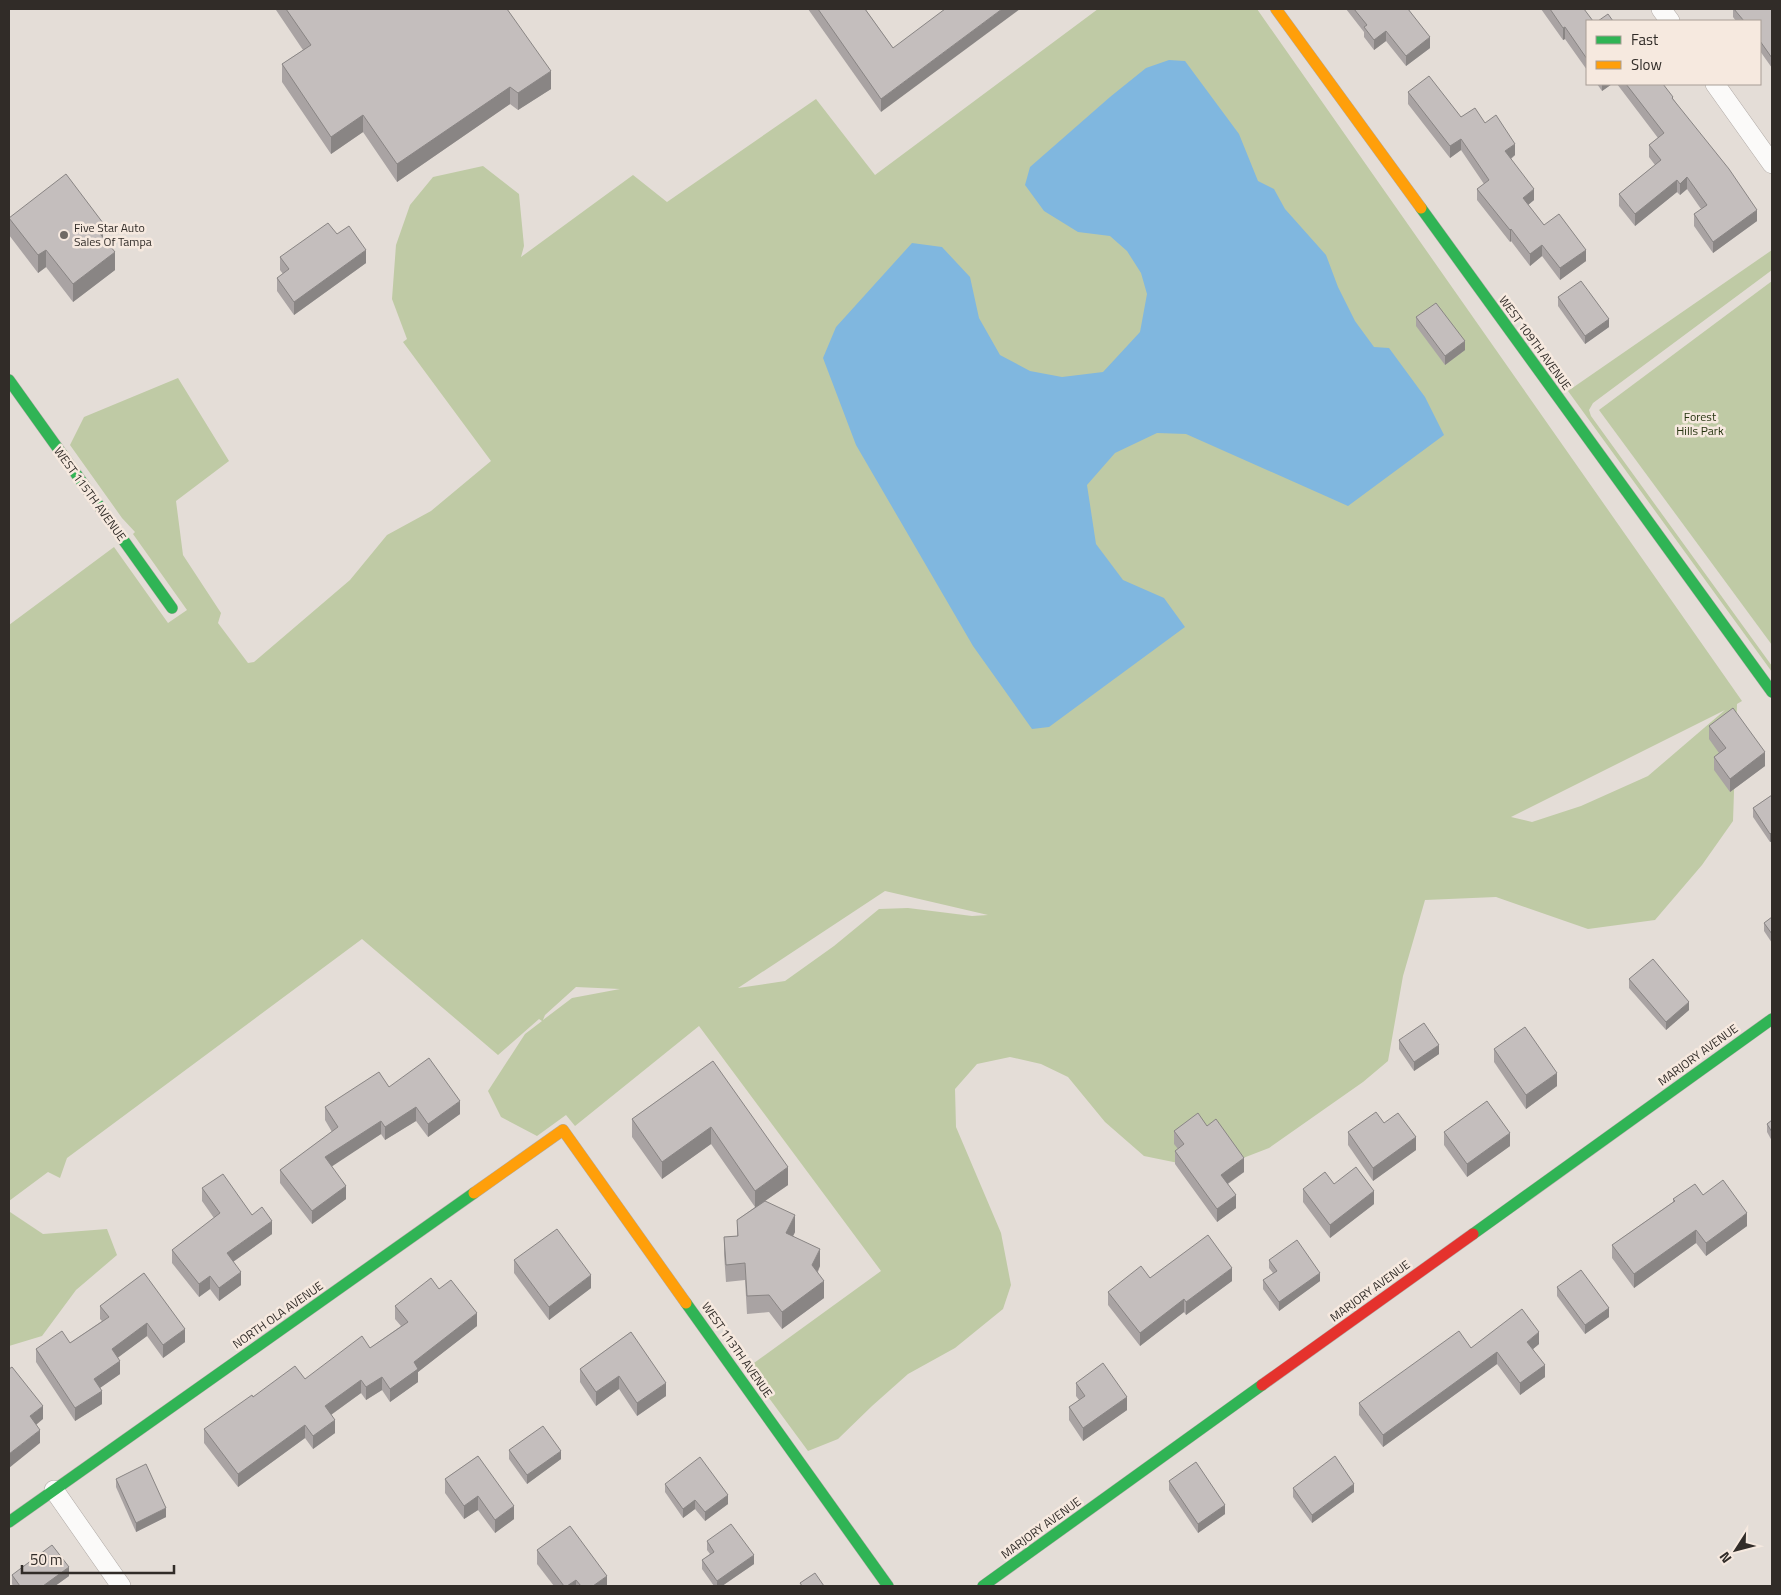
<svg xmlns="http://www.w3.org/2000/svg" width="1781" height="1595" font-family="'Titillium Web',sans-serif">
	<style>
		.green { fill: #bfcaa5; fill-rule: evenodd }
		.water { fill: #80b7df }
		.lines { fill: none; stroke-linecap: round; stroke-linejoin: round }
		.street-casing { stroke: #b0aaa6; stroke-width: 20 }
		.fast-casing { stroke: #b0aaa6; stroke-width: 12 }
		.slow-casing { stroke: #b0aaa6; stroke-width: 12 }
		.jam-casing { stroke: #b0aaa6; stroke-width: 12 }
		.street { stroke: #fbfaf9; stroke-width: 19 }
		.fast { stroke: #30b455; stroke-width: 11 }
		.slow { stroke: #ff9f0a; stroke-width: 11 }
		.jam { stroke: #e5322d; stroke-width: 11 }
		.wall { fill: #a9a3a3 }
		.shaded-wall { fill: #898584 }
		.building { fill: #c4bebd; stroke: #898584 }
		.poi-dot { fill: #706a65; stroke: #f6e9df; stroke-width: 2 }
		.labels { text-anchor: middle; stroke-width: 5; stroke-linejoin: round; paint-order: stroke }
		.poi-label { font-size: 12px; fill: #312c28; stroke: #f6e9df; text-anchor: start }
		.street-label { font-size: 12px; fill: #312c28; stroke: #f6e9df }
		.park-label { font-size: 12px; fill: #263410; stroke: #f6e9df }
	</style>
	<rect width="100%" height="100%" fill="#e4ddd7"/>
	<g class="green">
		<path d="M1098,9H1257L1742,701L1737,704L1733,821L1702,865L1655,920L1588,929L1496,897L1425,900L1403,976L1388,1061L1363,1082L1269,1148L1225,1165H1188L1144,1156L1105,1122L1068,1077L1041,1064L1010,1057L977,1064L955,1089L956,1127L1001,1233L1011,1285L1003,1309L955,1348L908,1374L872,1406L838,1439L808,1451L747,1368L881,1271L699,1026L575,1126L566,1115L537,1136L501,1117L488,1091L525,1034L542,1021L539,1019L498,1055L362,939L67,1158L60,1178L48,1172L9,1201V625L114,547L168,623L187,610L133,534L135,532L122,518L70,445L84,417L178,378L229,461L176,501L183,555L221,613L218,623L248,663L254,662L350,580L387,535L431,511L491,461L403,342L407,339L392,299L396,245L410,205L433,177L483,166L519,194L524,246L521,257L633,175L667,202L816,99L875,175ZM1725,710L1648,776L1581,806L1532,822L1511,817ZM885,891L988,915L972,916L908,908L879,909L834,946L785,981L738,988ZM576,987L620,989L572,998L543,1020L545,1015Z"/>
		<path d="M1772,250V270L1593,403L1589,410L1591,416L1772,666V672L1568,391Z"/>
		<path d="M1772,281V645L1599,410Z"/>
		<path d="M10,1212L43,1234L107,1229L117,1255L76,1290L42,1336L9,1346Z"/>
	</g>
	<path class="water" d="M1169,60L1185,61L1239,134L1258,181L1274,189L1285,209L1326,255L1338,287L1355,321L1374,347L1389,348L1425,397L1444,435L1348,506L1186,434L1157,433L1115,453L1087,485L1096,544L1123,580L1164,598L1185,627L1049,727L1032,729L973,646L856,445L823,358L836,327L912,243L942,247L970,277L979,318L1000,355L1030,371L1062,377L1103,372L1140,332L1147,294L1141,273L1127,251L1110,236L1078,232L1044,211L1025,185L1030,167L1110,97L1146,68Z"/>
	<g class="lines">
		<defs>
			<g id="street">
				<path d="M1661,9L1670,21"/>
				<path d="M1715,84L1772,164"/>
				<path d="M54,1490L121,1586"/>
			</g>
			<g id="fast">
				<path d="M1421,208L1772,692"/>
				<path d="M9,380L172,608"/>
				<path d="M1473,1234L1772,1019"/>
				<path d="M686,1303L888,1586"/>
				<path d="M9,1522L474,1193"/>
				<path d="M983,1586L1262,1385"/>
			</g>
			<g id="slow">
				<path d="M1276,9L1421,208"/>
				<path d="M474,1193L563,1130L686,1303"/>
			</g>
			<path id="jam" d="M1262,1385L1473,1234"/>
		</defs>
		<use href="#street" class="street-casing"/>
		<use href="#fast" class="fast-casing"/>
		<use href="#slow" class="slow-casing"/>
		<use href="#jam" class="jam-casing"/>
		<use href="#street" class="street"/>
		<use href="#fast" class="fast"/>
		<use href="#slow" class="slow"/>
		<use href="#jam" class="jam"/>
	</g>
	<g class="wall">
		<path d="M276,9H507L551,89L518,110L510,104L397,182L363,132L331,154L282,82V64L303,50L276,10Z"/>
		<path d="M808,9H865L893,48L881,112Z"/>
		<path d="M1346,9H1408L1430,48L1406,66L1386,41L1374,50L1364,37V32Z"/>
		<path d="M1541,9H1584L1587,21V70L1565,39L1563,40Z"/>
		<path d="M1733,9H1772V68L1760,51V21H1736L1733,17Z"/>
		<path d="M1597,84H1612L1602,91Z"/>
		<path d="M1617,84H1663L1757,221L1713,253L1694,226V214L1701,209L1687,189L1680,195L1677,192L1635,226L1619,206V194L1655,165L1649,157V145L1658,138Z"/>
		<path d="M1408,92L1461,117L1485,123L1515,155L1511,159L1534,200L1528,205L1544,225L1586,261L1560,280L1542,256L1530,266L1511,241L1510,242L1477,200V189L1484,184L1461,150L1450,158L1408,104Z"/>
		<path d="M9,218L103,238L115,270L73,302L46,267L38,273L9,235Z"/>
		<path d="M337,234L366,263L294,315L277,291V278L283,274L280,270V257Z"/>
		<path d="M1558,297L1609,327L1585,344L1558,306Z"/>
		<path d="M1416,317L1465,350L1445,365L1416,326Z"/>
		<path d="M1709,726L1765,766L1730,792L1714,770V757L1719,753L1709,739Z"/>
		<path d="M1772,795V841L1770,842L1753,817V808Z"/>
		<path d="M1772,917V943L1764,931V923Z"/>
		<path d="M1629,979L1689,1010L1666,1030L1629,988Z"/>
		<path d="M1399,1040L1439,1054L1414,1071L1399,1049Z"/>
		<path d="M1494,1049L1557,1086L1526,1109L1494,1062Z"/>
		<path d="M713,1061L788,1185L765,1201L795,1232L793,1236L820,1266L818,1272L824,1298L782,1329L769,1312L747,1314L745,1280L726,1282L724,1254V1237L737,1236V1220L755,1207L711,1144L662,1179L632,1137V1119Z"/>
		<path d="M389,1087L460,1114L428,1137L416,1121L385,1140L381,1134L331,1166L346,1199L312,1224L280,1183V1170L332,1132L325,1120V1107Z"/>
		<path d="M1772,1120V1141L1767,1132V1124Z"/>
		<path d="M1384,1123L1416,1150L1373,1181L1348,1145V1132Z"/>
		<path d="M1207,1126L1244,1172L1228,1184L1236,1208L1217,1222L1175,1164V1151L1178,1149L1174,1144V1131Z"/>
		<path d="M1444,1132L1510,1146L1467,1177L1444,1145Z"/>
		<path d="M1334,1184L1374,1204L1330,1238L1303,1202V1189Z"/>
		<path d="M202,1188L252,1215L272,1234L233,1262L241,1285L219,1301L210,1289L199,1297L172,1263V1250L214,1218L202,1201Z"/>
		<path d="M1703,1195L1747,1226L1706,1256L1696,1243L1634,1288L1612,1258V1245L1673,1202V1199Z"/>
		<path d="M514,1260L591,1288L549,1320L514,1273Z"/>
		<path d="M1269,1260L1320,1281L1279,1311L1263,1289V1280L1273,1273L1269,1268Z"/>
		<path d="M144,1273L185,1342L163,1358L147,1336L118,1357L120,1374L100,1388L102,1404L75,1421L36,1362V1349L70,1343L102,1321L100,1319V1306Z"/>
		<path d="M1150,1278L1232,1281L1186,1315L1184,1312L1140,1346L1108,1305V1292Z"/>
		<path d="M1557,1287L1609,1317L1585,1334L1557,1296Z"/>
		<path d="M439,1289L477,1326L418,1372V1382L390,1402L382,1390L366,1400L361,1393L331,1415L335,1433L313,1449L305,1438L238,1487L204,1443V1429L253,1397L305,1379L370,1348L401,1326L395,1319V1306Z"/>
		<path d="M631,1332L666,1396L637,1416L619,1389L596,1406L580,1382V1369Z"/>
		<path d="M1539,1344L1533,1349L1545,1377L1520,1395L1497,1364L1383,1447L1359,1415V1403L1471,1348Z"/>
		<path d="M1076,1383L1127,1410L1083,1441L1069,1420V1407L1079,1400L1076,1396Z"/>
		<path d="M509,1450L561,1459L527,1484L509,1459Z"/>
		<path d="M478,1456L514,1519L495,1533L478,1510L464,1519L445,1493V1479Z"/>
		<path d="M116,1479L166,1517L136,1532L116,1487Z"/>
		<path d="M1169,1481L1225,1514L1198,1533L1169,1490Z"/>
		<path d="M665,1484L728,1504L705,1521L695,1509L683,1518L665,1492Z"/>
		<path d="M1293,1488L1354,1492L1312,1523L1293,1497Z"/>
		<path d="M707,1541L754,1564L722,1586H714L702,1569V1560L710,1554L707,1550Z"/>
		<path d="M537,1550L607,1586H554L537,1564Z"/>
		<path d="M12,1575L69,1576L55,1586H13L12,1584Z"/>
	</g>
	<g class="shaded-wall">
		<path d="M1002,9H1020L881,112V99Z"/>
		<path d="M1565,27V39L1563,40V28Z"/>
		<path d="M1386,31V41L1374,50V40Z"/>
		<path d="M1430,37V48L1406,66V56Z"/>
		<path d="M551,71V89L518,110V93Z"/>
		<path d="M1602,84H1612L1602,91Z"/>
		<path d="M510,87V104L397,182V164Z"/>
		<path d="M363,115V132L331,154V137Z"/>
		<path d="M1461,139V150L1450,158V146Z"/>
		<path d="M1515,144V155L1505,163V151Z"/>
		<path d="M1687,177V189L1680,195V184Z"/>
		<path d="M1677,180V192L1635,226V214Z"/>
		<path d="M1534,189V200L1523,209V198Z"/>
		<path d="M1757,210V221L1713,253V242Z"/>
		<path d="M103,223V240L96,229Z"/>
		<path d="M1511,229V241L1510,242V230Z"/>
		<path d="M1542,245V256L1530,266V254Z"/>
		<path d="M46,250V267L38,273V255Z"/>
		<path d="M366,250V263L294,315V302Z"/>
		<path d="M1586,250V261L1560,280V268Z"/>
		<path d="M115,252V270L73,302V284Z"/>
		<path d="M1609,319V327L1585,344V336Z"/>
		<path d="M1465,341V350L1445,365V356Z"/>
		<path d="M1765,752V766L1730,792V779Z"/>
		<path d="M1772,832V841L1770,842V834Z"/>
		<path d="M1689,1002V1010L1666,1030V1022Z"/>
		<path d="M1439,1045V1054L1414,1071V1062Z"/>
		<path d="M1557,1073V1086L1526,1109V1095Z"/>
		<path d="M460,1101V1114L428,1137V1124Z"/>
		<path d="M416,1107V1121L385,1140V1127Z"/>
		<path d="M381,1121V1134L325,1171V1157Z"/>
		<path d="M711,1127V1144L662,1179V1162Z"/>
		<path d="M1510,1133V1146L1467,1177V1164Z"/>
		<path d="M1416,1137V1150L1373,1181V1168Z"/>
		<path d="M1244,1158V1172L1221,1188V1175Z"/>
		<path d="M788,1167V1185L755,1208V1191Z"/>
		<path d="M346,1186V1199L312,1224V1211Z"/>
		<path d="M1374,1191V1204L1330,1238V1225Z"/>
		<path d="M1236,1195V1208L1217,1222V1209Z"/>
		<path d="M1747,1213V1226L1706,1256V1243Z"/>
		<path d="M795,1215V1232L786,1250V1233Z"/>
		<path d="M272,1221V1234L227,1266V1253Z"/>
		<path d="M1696,1230V1243L1634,1288V1274Z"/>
		<path d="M820,1249V1266L812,1282V1265Z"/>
		<path d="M1232,1268V1281L1186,1315V1302Z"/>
		<path d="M241,1272V1285L219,1301V1288Z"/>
		<path d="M1320,1273V1281L1279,1311V1302Z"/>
		<path d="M591,1275V1288L549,1320V1307Z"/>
		<path d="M210,1276V1289L199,1297V1284Z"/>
		<path d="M824,1281V1298L782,1329V1312Z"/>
		<path d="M1184,1299V1312L1140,1346V1333Z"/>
		<path d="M1609,1308V1317L1585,1334V1325Z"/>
		<path d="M477,1313V1326L418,1372V1382L390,1402V1389L414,1362Z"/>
		<path d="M147,1323V1336L112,1362V1349Z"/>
		<path d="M185,1329V1342L163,1358V1345Z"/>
		<path d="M1539,1332V1344L1527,1354V1342Z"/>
		<path d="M1497,1352V1364L1383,1447V1435Z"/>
		<path d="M120,1361V1374L94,1392V1379Z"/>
		<path d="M1545,1365V1377L1520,1395V1383Z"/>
		<path d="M619,1376V1389L596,1406V1392Z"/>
		<path d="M382,1377V1390L366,1400V1387Z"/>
		<path d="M361,1380V1393L325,1419V1406Z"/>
		<path d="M666,1383V1396L637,1416V1403Z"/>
		<path d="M102,1391V1404L75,1421V1408Z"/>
		<path d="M1127,1397V1410L1083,1441V1428Z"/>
		<path d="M43,1406V1419L30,1430V1416Z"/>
		<path d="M335,1420V1433L313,1449V1436Z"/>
		<path d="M305,1425V1438L238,1487V1474Z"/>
		<path d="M40,1430V1443L9,1468V1454Z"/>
		<path d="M561,1451V1459L527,1484V1475Z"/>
		<path d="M1354,1484V1492L1312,1523V1515Z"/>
		<path d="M728,1495V1504L705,1521V1512Z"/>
		<path d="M478,1496V1510L464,1519V1506Z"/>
		<path d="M695,1500V1509L683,1518V1509Z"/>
		<path d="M1225,1505V1514L1198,1533V1524Z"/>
		<path d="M514,1506V1519L495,1533V1520Z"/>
		<path d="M166,1508V1517L136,1532V1523Z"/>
		<path d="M754,1555V1564L722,1586H717V1581Z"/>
		<path d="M69,1567V1576L55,1586H43Z"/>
		<path d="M607,1576V1586H593Z"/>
		<path d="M576,1580V1586H567Z"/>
	</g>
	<g class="building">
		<path d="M286,9H507L551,71L518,93L510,87L397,164L363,115L331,137L282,64L311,45Z"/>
		<path d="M818,9H865L893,48L945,9H1002L881,99Z"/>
		<path d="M1354,9H1408L1430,37L1406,56L1386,31L1374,40L1364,27L1367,25Z"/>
		<path d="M1550,9H1584L1593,21H1587V59L1565,27L1563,28Z"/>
		<path d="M1734,9H1772V58L1760,41V21H1744Z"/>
		<path d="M1608,14L1613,21H1598Z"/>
		<path d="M1429,76L1461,117L1475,108L1485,123L1496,115L1515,144L1505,151L1534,189L1523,198L1544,225L1559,214L1586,250L1560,268L1542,245L1530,254L1511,229L1510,230L1477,189L1489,180L1461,139L1450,146L1408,92Z"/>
		<path d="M1626,84H1663L1673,97L1672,98L1729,169L1757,210L1713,242L1694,214L1707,205L1687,177L1680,184L1677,180L1635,214L1619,194L1661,160L1649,145L1664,133Z"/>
		<path d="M66,174L103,223L96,229L115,252L73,284L46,250L38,255L9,218Z"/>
		<path d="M328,223L337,234L349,226L366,250L294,302L277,278L289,269L280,257Z"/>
		<path d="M1581,281L1609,319L1585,336L1558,297Z"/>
		<path d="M1436,303L1465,341L1445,356L1416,317Z"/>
		<path d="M1733,708L1765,752L1730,779L1714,757L1726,748L1709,726Z"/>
		<path d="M1772,795V832L1770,834L1753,808Z"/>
		<path d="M1772,917V934L1764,923Z"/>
		<path d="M1653,959L1689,1002L1666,1022L1629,979Z"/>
		<path d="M1424,1023L1439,1045L1414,1062L1399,1040Z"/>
		<path d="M1525,1027L1557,1073L1526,1095L1494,1049Z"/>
		<path d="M429,1058L460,1101L428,1124L416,1107L385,1127L381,1121L325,1157L346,1186L312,1211L280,1170L338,1127L325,1107L379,1072L389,1087Z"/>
		<path d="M713,1061L788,1167L755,1191L711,1127L662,1162L632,1119Z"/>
		<path d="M1487,1101L1510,1133L1467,1164L1444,1132Z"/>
		<path d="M1376,1112L1384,1123L1398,1113L1416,1137L1373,1168L1348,1132Z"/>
		<path d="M1198,1113L1207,1126L1216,1119L1244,1158L1221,1175L1236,1195L1217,1209L1175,1151L1184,1144L1174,1131Z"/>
		<path d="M1772,1120V1132L1767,1124Z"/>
		<path d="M1356,1167L1374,1191L1330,1225L1303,1189L1325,1172L1334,1184Z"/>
		<path d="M223,1174L252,1215L262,1207L272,1221L227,1253L241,1272L219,1288L210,1276L199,1284L172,1250L220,1213L202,1188Z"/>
		<path d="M1723,1180L1747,1213L1706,1243L1696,1230L1634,1274L1612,1245L1675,1201L1673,1199L1695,1184L1703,1195Z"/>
		<path d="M765,1201L795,1215L786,1233L820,1249L812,1265L824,1281L782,1312L769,1295L747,1296L745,1263L726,1265L724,1237L738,1236L737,1220Z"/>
		<path d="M557,1229L591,1275L549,1307L514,1260Z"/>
		<path d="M1208,1235L1232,1268L1186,1302L1184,1299L1140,1333L1108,1292L1141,1266L1150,1278Z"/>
		<path d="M1297,1240L1320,1273L1279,1302L1263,1280L1277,1271L1269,1260Z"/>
		<path d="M1581,1270L1609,1308L1585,1325L1557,1287Z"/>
		<path d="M144,1273L185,1329L163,1345L147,1323L112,1349L120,1361L94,1379L102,1391L75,1408L36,1349L62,1331L70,1343L109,1317L100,1306Z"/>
		<path d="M431,1278L439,1289L451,1280L477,1313L414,1362L418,1369L390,1389L382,1377L366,1387L361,1380L325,1406L335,1420L313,1436L305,1425L238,1474L204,1429L252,1395L253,1397L295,1366L305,1379L362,1336L370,1348L408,1322L395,1306Z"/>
		<path d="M1522,1309L1539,1332L1527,1342L1545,1365L1520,1383L1497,1352L1383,1435L1359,1403L1459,1331L1471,1348Z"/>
		<path d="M631,1332L666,1383L637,1403L619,1376L596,1392L580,1369Z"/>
		<path d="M1103,1363L1127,1397L1083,1428L1069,1407L1085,1396L1076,1383Z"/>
		<path d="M12,1367L43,1406L30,1416L40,1430L9,1454V1369Z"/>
		<path d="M543,1426L561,1451L527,1475L509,1450Z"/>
		<path d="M478,1456L514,1506L495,1520L478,1496L464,1506L445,1479Z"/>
		<path d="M1335,1456L1354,1484L1312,1515L1293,1488Z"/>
		<path d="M700,1457L728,1495L705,1512L695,1500L683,1509L665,1484Z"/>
		<path d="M1196,1462L1225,1505L1198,1524L1169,1481Z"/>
		<path d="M146,1464L166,1508L136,1523L116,1479Z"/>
		<path d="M731,1524L754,1555L717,1581L702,1560L714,1552L707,1541Z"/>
		<path d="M570,1526L607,1576L593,1586H581L576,1580L567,1586H564L537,1550Z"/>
		<path d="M52,1545L69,1567L43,1586H20L12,1575Z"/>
		<path d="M815,1573L824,1586H802L800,1583Z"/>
	</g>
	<circle class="poi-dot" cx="64" cy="235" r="5"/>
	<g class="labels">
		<g class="poi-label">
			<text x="74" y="232">Five Star Auto<tspan x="74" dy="14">Sales Of Tampa</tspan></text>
		</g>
		<g class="street-label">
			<text transform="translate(1535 343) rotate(54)" y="4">WEST 109TH AVENUE</text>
			<text transform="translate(90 494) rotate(54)" y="4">WEST 115TH AVENUE</text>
			<text transform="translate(1698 1055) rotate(-36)" y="4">MARJORY AVENUE</text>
			<text transform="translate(1370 1291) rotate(-36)" y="4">MARJORY AVENUE</text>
			<text transform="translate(278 1315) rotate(-35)" y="4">NORTH OLA AVENUE</text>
			<text transform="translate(737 1350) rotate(55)" y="4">WEST 113TH AVENUE</text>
			<text transform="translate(1041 1528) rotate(-36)" y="4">MARJORY AVENUE</text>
		</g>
		<g class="park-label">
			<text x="1700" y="421">Forest<tspan x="1700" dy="14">Hills Park</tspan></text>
		</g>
	</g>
	<rect width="1781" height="1595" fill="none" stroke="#312c28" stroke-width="20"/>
	<rect x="1586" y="20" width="175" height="65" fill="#f6e9df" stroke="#a79d96"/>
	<rect x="1596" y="36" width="25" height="8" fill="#30b455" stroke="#a79d96"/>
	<text x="1631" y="45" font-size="15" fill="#312c28">Fast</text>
	<rect x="1596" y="61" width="25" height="8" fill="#ff9f0a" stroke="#a79d96"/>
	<text x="1631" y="70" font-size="15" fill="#312c28">Slow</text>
	<g transform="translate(1736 1550) rotate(234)" stroke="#f6e9df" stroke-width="4" paint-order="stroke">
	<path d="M0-4L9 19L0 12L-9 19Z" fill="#312c28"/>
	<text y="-8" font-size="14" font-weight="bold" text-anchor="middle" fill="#312c28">N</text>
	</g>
	<path d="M22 1565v8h152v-8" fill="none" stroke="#312c28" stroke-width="2.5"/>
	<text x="30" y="1565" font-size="15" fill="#312c28" stroke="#f6e9df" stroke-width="4" paint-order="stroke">50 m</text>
</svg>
